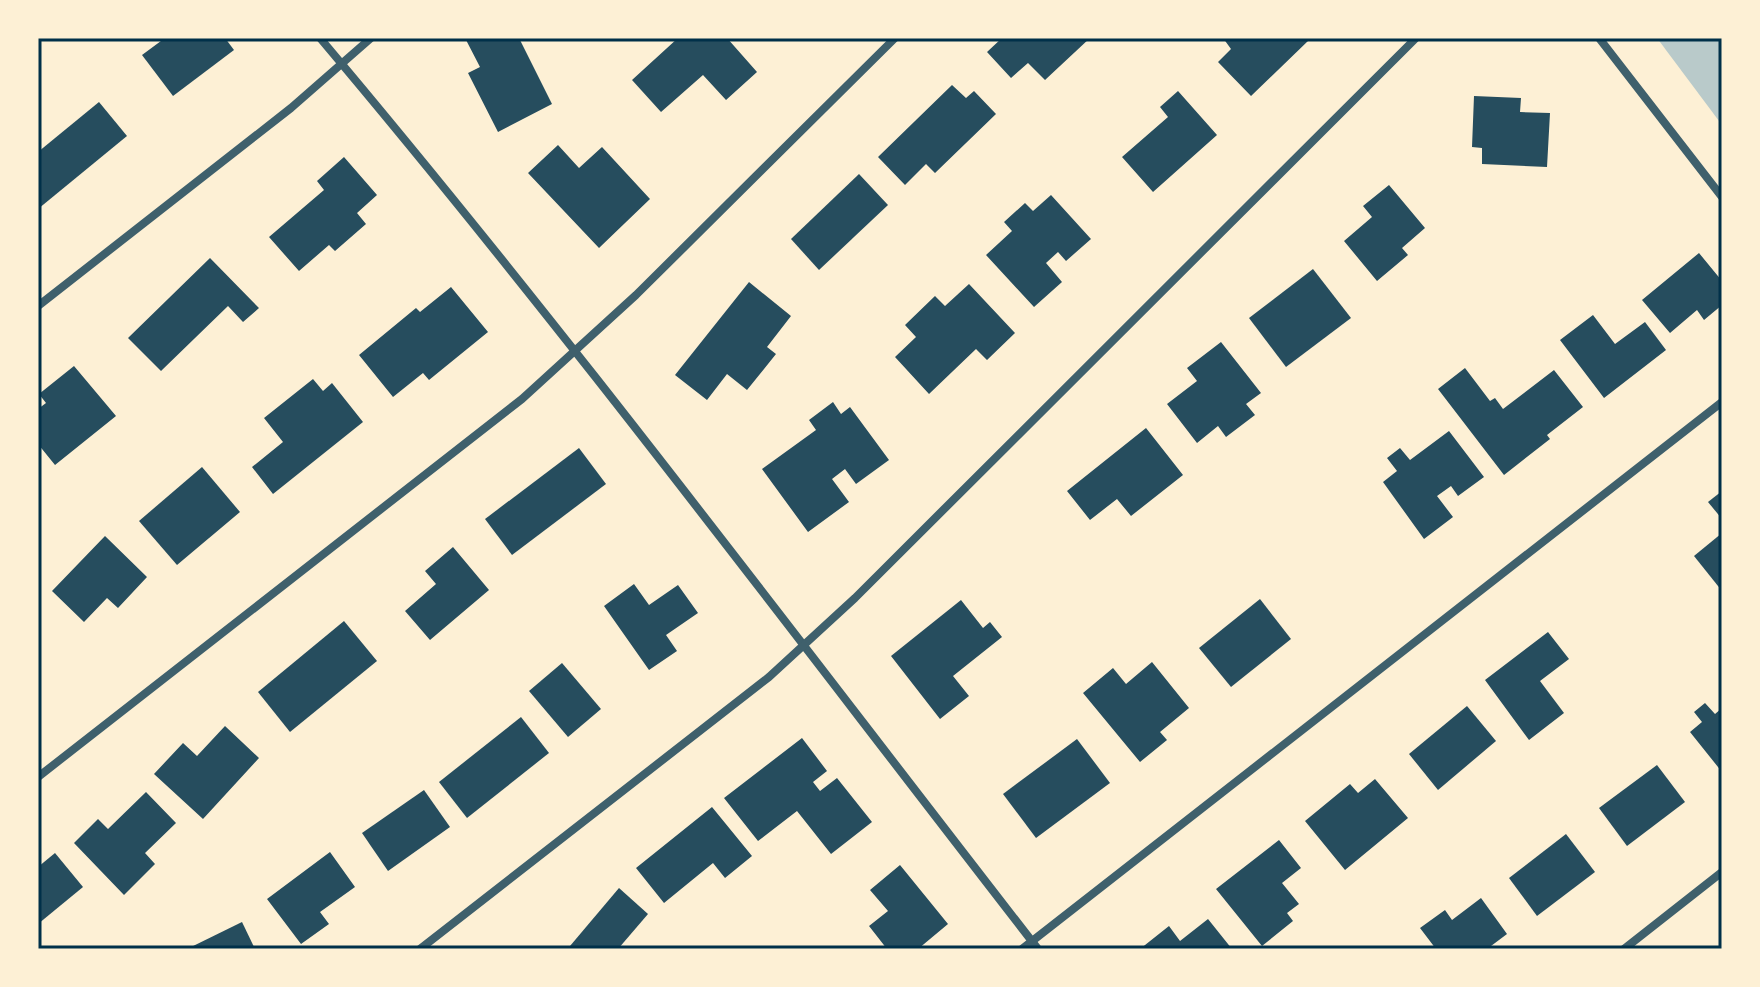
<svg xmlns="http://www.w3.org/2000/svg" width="1760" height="987" font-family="Jost,sans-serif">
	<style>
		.green { fill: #b9caca }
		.building { fill: #264d5e }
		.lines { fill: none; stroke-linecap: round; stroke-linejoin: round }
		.minor { stroke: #3f606c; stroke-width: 8 }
		.neatline { fill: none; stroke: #003049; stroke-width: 3 }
	</style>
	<rect width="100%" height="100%" fill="#fdf0d5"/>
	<path class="green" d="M1657,38H1722V125Z"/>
	<g class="building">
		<path d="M165,38H225L234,50L173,96L142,55Z"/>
		<path d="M465,38H519L552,104L498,132L468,73L480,67Z"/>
		<path d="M678,38H727L757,72L726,100L703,75L661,112L632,80Z"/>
		<path d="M1002,38H1090L1045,80L1028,63L1011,78L987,52Z"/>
		<path d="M1223,38H1305L1308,41L1251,96L1218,62L1231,49Z"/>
		<path d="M952,85L966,98L974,91L996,114L935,173L926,164L905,185L878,157Z"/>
		<path d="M1178,91L1217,135L1153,192L1122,157L1168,117L1160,107Z"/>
		<path d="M1474,96L1521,98L1520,112L1550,113L1547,167L1482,164V148L1472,147Z"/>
		<path d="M99,102L127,136L38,209V152Z"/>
		<path d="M558,145L579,168L602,147L650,199L599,248L528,173Z"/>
		<path d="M344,157L377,195L357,213L366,224L335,251L329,245L299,271L269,237L324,190L317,181Z"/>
		<path d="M859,174L888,205L819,270L791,239Z"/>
		<path d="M1389,185L1425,228L1402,248L1408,255L1377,281L1344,241L1372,217L1363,206Z"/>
		<path d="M1051,195L1091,239L1066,261L1058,252L1046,263L1062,282L1034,307L986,255L1012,231L1004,222L1025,203L1033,211Z"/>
		<path d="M1699,253L1722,281V305L1704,320L1697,310L1670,333L1642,300Z"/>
		<path d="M210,258L259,308L243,322L228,306L161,371L128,338Z"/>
		<path d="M1313,269L1351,318L1286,367L1249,318Z"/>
		<path d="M749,282L791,316L767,347L776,354L747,390L727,374L707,400L675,375Z"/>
		<path d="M969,284L1015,333L987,360L976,349L929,394L895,357L916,337L905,325L935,296L945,306Z"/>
		<path d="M451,287L488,332L429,380L423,373L393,397L359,355L416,308L420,312Z"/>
		<path d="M1593,315L1615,344L1645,322L1666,350L1604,398L1560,340Z"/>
		<path d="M1221,342L1261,393L1246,404L1255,415L1226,437L1218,426L1197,443L1167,404L1197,381L1187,368Z"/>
		<path d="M74,366L116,416L55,465L38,444V409L46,403L39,394Z"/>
		<path d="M1465,368L1490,401L1495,398L1503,409L1554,370L1583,407L1547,435L1550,439L1504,475L1438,389Z"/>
		<path d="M313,379L323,391L332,383L363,422L273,494L252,467L283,442L264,418Z"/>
		<path d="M833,402L841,414L850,407L889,460L856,484L845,469L832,479L849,502L808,532L762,469L816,430L809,420Z"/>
		<path d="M1146,428L1183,475L1131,516L1117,499L1090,520L1067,491Z"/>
		<path d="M1449,431L1484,477L1458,496L1451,486L1437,496L1453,517L1424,539L1383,482L1397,471L1387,458L1400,448L1410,460Z"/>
		<path d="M579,448L606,484L512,555L485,519Z"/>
		<path d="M202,467L240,512L177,565L139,521Z"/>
		<path d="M1722,491V519L1708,502Z"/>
		<path d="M1722,533V591L1694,556Z"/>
		<path d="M105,536L147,577L118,608L107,598L84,622L52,591Z"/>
		<path d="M453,547L489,590L430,640L405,611L436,584L425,571Z"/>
		<path d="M634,584L649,605L678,585L698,613L666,635L677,651L649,670L604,606Z"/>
		<path d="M1260,599L1291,639L1231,687L1199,648Z"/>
		<path d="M961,600L983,628L990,622L1002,637L953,676L969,696L940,719L891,656Z"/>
		<path d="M344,621L377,661L290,732L258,692Z"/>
		<path d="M1548,632L1569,659L1540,681L1564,713L1529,740L1485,680Z"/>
		<path d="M1152,662L1189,708L1160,732L1167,740L1140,762L1083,693L1113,668L1126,684Z"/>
		<path d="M562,663L601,709L568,737L529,691Z"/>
		<path d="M1705,703L1715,714L1722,708V772L1690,732L1702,722L1694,712Z"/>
		<path d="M1467,706L1496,741L1438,790L1409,754Z"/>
		<path d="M521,717L549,753L467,818L439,782Z"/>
		<path d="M225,726L259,758L203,819L154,774L183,743L197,756Z"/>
		<path d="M802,738L827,771L813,782L820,791L837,778L872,822L831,854L797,811L758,841L724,798Z"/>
		<path d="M1077,739L1110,783L1036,838L1003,794Z"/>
		<path d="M1657,765L1685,802L1627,846L1599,808Z"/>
		<path d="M1375,779L1408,818L1345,870L1305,821L1350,784L1358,793Z"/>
		<path d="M424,790L450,827L388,871L362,833Z"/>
		<path d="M146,792L176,823L145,853L155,864L124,895L74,843L98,819L108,829Z"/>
		<path d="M712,807L752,856L725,878L713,863L664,903L636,868Z"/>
		<path d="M1566,834L1595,872L1537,916L1509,878Z"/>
		<path d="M1279,840L1301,868L1282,883L1299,904L1287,913L1293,921L1262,946L1216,889Z"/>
		<path d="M330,852L355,887L320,912L329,924L301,944L267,899Z"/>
		<path d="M55,853L83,887L38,924V867Z"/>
		<path d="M900,865L948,924L918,949H887L869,926L888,911L870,890Z"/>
		<path d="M619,888L648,914L618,949H573L570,946Z"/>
		<path d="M1481,898L1507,934L1487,949H1436L1420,928L1445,910L1452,920Z"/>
		<path d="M1208,919L1232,949H1140L1169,926L1180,941Z"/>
		<path d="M242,922L255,949H187Z"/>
	</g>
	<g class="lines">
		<g class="minor">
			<path d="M320,38C569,333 801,644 1038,949"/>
			<path d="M1599,38L1722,197"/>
			<path d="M38,306L291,108L371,38"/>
			<path d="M38,777L522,399L636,295L895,38"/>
			<path d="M420,949L769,677L855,598L1416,38"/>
			<path d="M1022,949L1722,402"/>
			<path d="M1624,949L1722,872"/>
		</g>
	</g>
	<rect width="1760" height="987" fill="none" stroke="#fdf0d5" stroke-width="80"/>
	<rect x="40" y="40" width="1680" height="907" class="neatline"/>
</svg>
